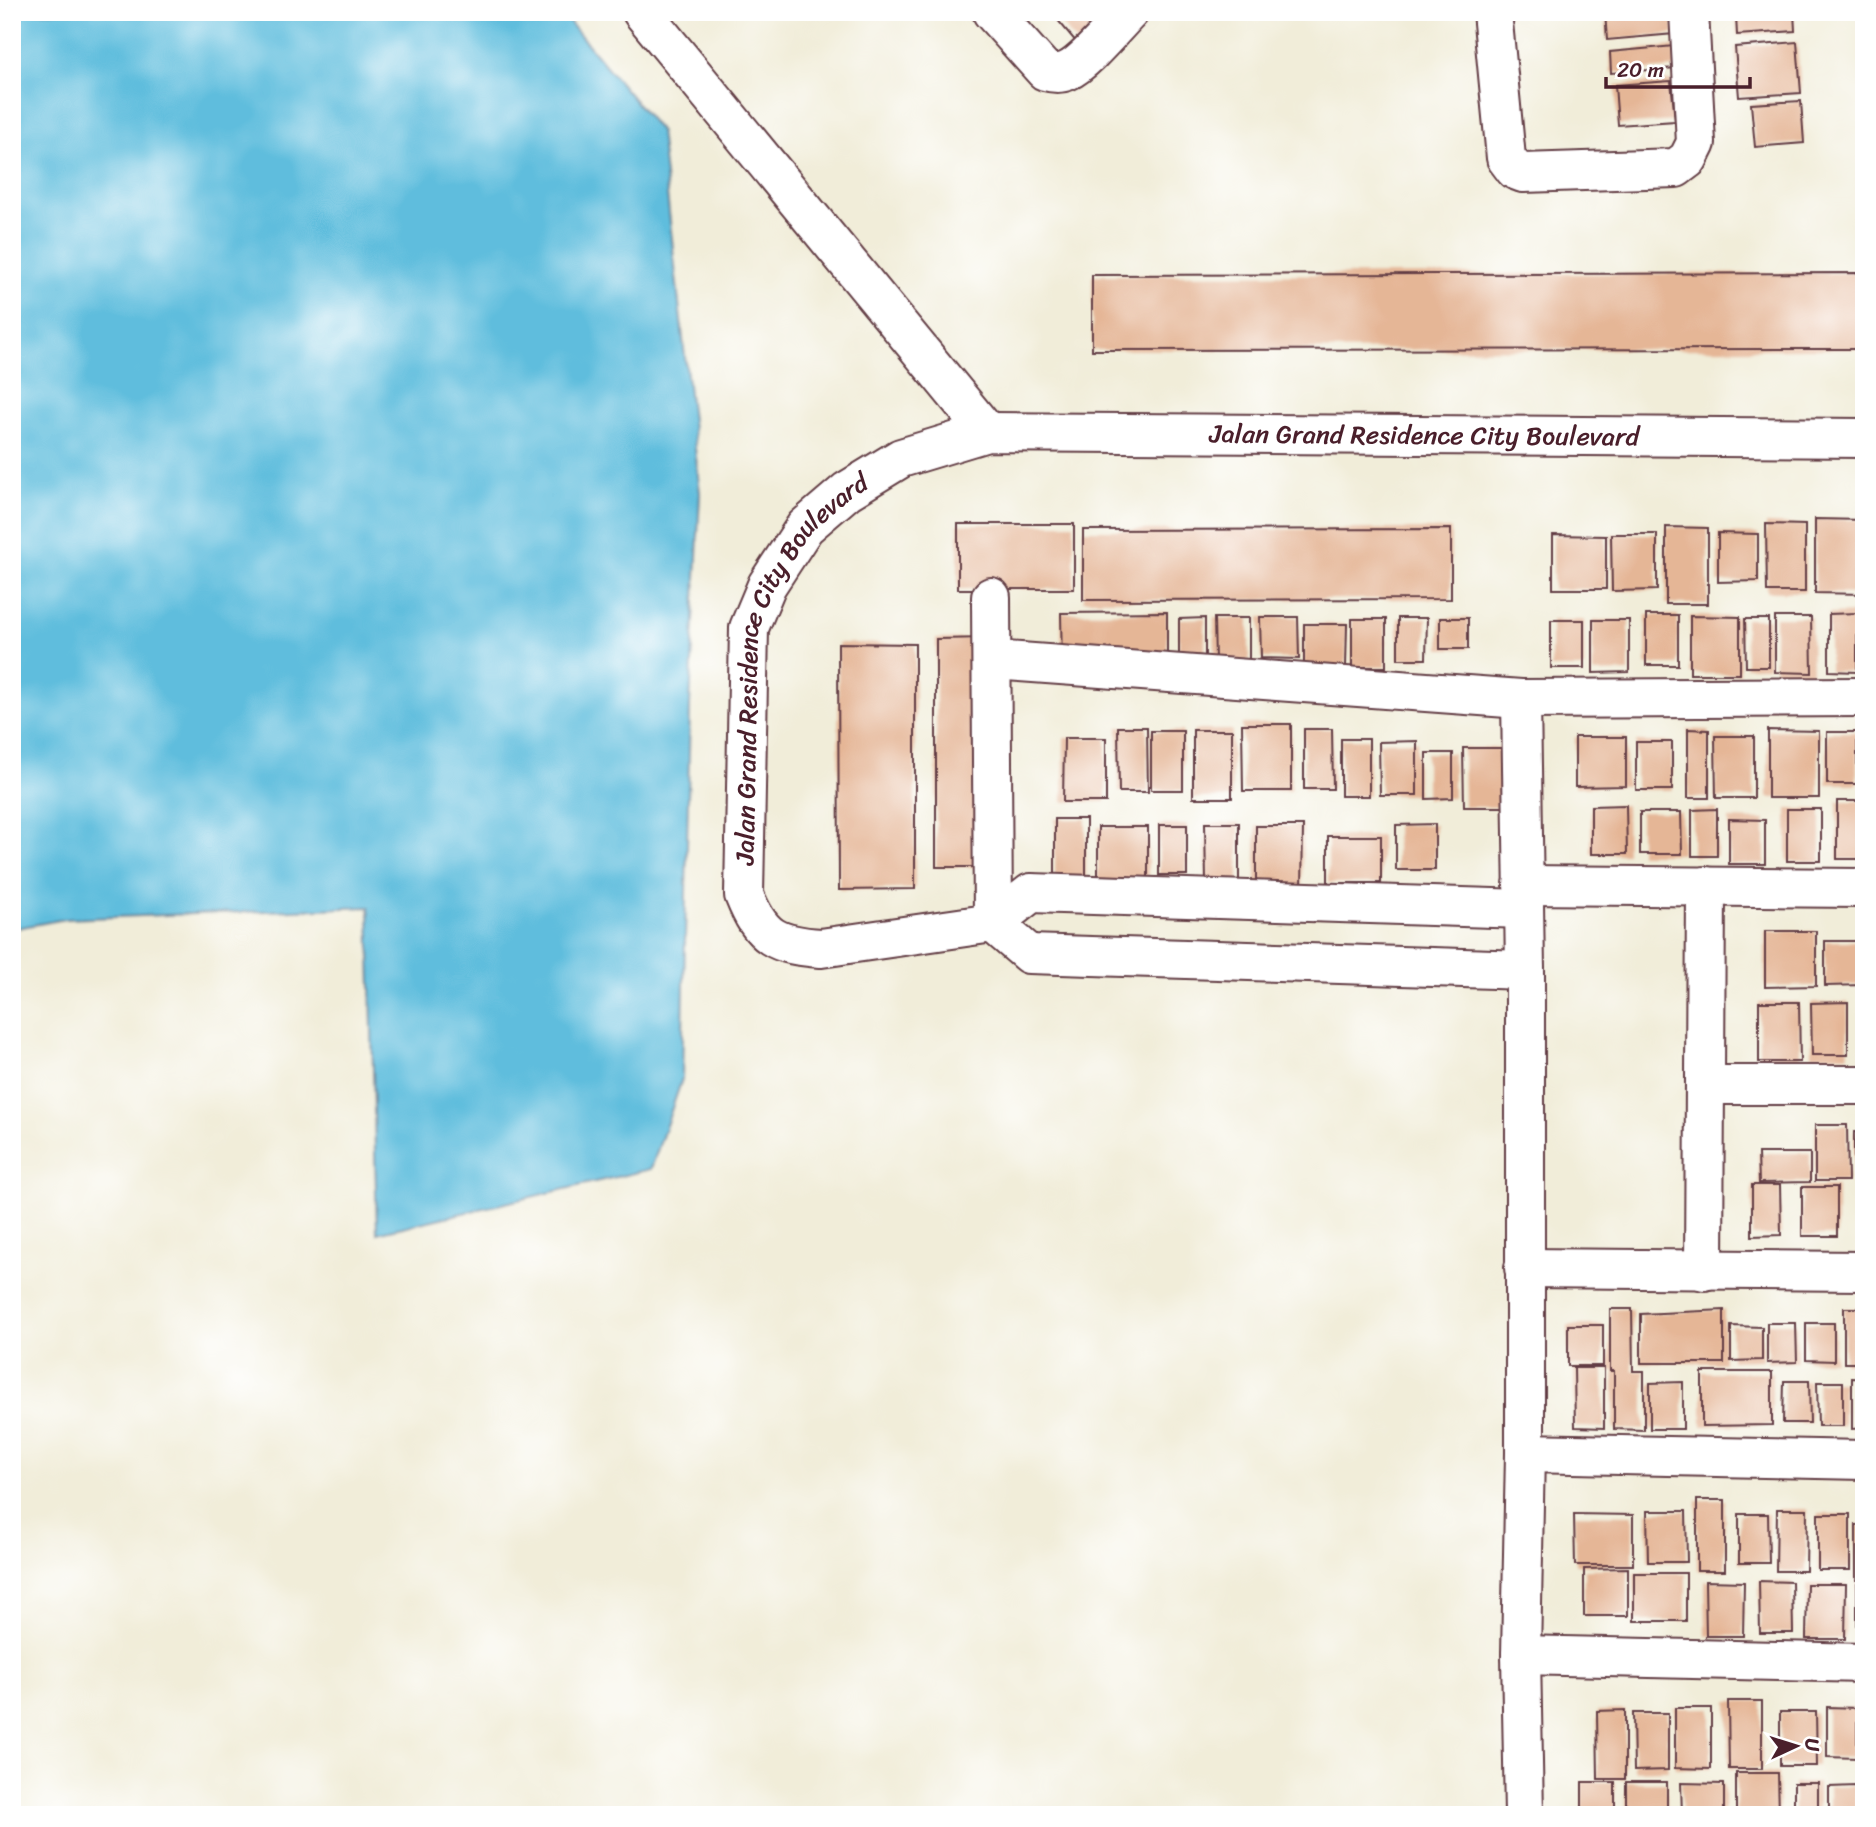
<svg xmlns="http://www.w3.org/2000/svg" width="1876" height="1827" font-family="Sriracha,sans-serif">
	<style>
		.water { fill: #5ebddd; stroke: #546e84; stroke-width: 2 }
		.building { fill: #e5b696 }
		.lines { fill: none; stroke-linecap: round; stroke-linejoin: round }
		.street-casing { stroke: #633e45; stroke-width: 42 }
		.street { stroke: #fff; stroke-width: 38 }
		.labels { text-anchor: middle; stroke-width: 7; stroke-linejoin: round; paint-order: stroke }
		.street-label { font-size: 26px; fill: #4a1f2b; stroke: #fff }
	</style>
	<rect width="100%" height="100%" fill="#fff"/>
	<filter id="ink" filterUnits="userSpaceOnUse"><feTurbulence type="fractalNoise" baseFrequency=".0143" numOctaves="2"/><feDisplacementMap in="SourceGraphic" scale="14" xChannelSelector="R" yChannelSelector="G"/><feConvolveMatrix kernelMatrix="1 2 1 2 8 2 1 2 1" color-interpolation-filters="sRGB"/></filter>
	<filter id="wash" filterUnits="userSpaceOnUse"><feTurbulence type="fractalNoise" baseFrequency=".00686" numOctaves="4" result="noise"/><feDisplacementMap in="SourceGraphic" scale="28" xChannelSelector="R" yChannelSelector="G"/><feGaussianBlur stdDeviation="1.57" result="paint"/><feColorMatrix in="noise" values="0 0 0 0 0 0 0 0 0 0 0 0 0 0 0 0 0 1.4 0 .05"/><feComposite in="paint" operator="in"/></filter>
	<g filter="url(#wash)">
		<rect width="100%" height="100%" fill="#f1edd9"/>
		<path class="water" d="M12,12H561L660,131L700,493L690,705L682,1079L651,1169L377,1233L369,907L65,919L12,929Z"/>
		<g id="blocks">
			<g class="building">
				<path d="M1051,12H1117L1082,49Z"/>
				<path d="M1605,12H1672L1674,34L1607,40Z"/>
				<path d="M1776,12H1794L1795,31L1737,35L1736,16Z"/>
				<path d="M1797,42L1801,93L1739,97L1735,47Z"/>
				<path d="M1674,46L1676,68L1611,73L1610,52Z"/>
				<path d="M1671,81L1675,121L1618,125L1615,85Z"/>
				<path d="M1801,101L1804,143L1755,147L1751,104Z"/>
				<path d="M1864,273V349L1092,350V275Z"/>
				<path d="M1815,519L1864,520V594L1815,593Z"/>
				<rect x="958" y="524" width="116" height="65"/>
				<path d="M1766,524L1805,525V592H1767Z"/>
				<path d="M1666,527L1708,528V604H1666Z"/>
				<path d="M1451,529V599L1083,600V530Z"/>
				<path d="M1718,533L1758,534V581L1718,582Z"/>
				<path d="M1611,534H1657V590L1612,591Z"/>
				<path d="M1553,535L1606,536V589H1553Z"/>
				<path d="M1167,612V665H1062L1061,613Z"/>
				<path d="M1857,613V672L1829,671V614Z"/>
				<rect x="1646" y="615" width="32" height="50"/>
				<path d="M1690,616L1740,617V674H1690Z"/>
				<path d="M1260,617H1298L1299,659L1261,658Z"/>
				<path d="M1775,617H1811L1812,673L1775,672Z"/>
				<path d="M1205,618V663L1179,662V619Z"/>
				<path d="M1214,618H1249V661H1215Z"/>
				<path d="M1398,618H1427L1426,659H1398Z"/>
				<rect x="1440" y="618" width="28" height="31"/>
				<rect x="1352" y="619" width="34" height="48"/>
				<path d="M1745,619H1769V667H1746Z"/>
				<rect x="1551" y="620" width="33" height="48"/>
				<path d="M1593,620H1629V672L1593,673Z"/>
				<path d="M1304,624H1347L1346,667H1304Z"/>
				<path d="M989,638L990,867H936V639Z"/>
				<path d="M838,643L915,644V889L839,890Z"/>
				<path d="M1242,724H1291V791H1243Z"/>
				<path d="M1118,727H1147L1148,792H1119Z"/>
				<path d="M1304,729H1332L1333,789H1304Z"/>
				<path d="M1688,729L1709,730V798H1688Z"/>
				<rect x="1193" y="730" width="39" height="68"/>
				<path d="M1768,730L1819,731V798H1768Z"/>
				<rect x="1151" y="731" width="32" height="59"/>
				<rect x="1827" y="732" width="30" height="52"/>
				<path d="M1715,736H1754V798H1716Z"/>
				<path d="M1575,737H1626V786L1575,787Z"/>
				<path d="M1064,738H1106V802H1063Z"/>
				<rect x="1341" y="739" width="28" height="57"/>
				<path d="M1417,741V795H1380L1379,742Z"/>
				<rect x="1636" y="742" width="36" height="48"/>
				<path d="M1463,748H1506V807H1464Z"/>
				<path d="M1426,753H1453V798L1426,799Z"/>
				<rect x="1837" y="801" width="27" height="58"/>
				<path d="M1626,805L1627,854H1591V806Z"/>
				<path d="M1717,809V856H1692V810Z"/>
				<rect x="1787" y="809" width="34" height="52"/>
				<path d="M1640,812H1681L1682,854H1640Z"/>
				<rect x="1055" y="819" width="31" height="61"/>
				<path d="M1729,819L1765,820V864H1729Z"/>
				<path d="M1205,823H1239V882H1206Z"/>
				<path d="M1435,824V870H1396V825Z"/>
				<rect x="1159" y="825" width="28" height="50"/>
				<path d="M1256,826H1303L1302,889H1256Z"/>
				<rect x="1098" y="827" width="50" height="58"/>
				<rect x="1328" y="836" width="53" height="47"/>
				<path d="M1765,931H1816V986L1765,987Z"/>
				<path d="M1825,941H1864V985L1825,986Z"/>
				<path d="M1759,1002H1799L1800,1062H1759Z"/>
				<path d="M1848,1002V1055H1812L1811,1003Z"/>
				<path d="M1815,1125H1847L1848,1181H1815Z"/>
				<path d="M1854,1132H1864V1186L1854,1187Z"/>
				<path d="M1758,1153H1810V1182L1759,1183Z"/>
				<path d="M1752,1185H1780L1781,1235L1752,1236Z"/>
				<rect x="1802" y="1187" width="35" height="49"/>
				<rect x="1844" y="1308" width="20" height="55"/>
				<path d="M1610,1309H1632L1633,1371H1644V1430L1614,1429V1371H1610Z"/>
				<path d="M1724,1310V1363H1641V1314Z"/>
				<path d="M1767,1323H1796L1797,1362L1767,1363Z"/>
				<path d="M1806,1323H1834V1361L1806,1360Z"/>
				<rect x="1568" y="1325" width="35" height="41"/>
				<path d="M1731,1326L1762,1327V1360L1731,1361Z"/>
				<path d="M1574,1368H1604V1428L1575,1427Z"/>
				<path d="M1702,1372H1772V1425L1702,1426Z"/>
				<path d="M1852,1378L1864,1379V1428L1852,1429Z"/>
				<path d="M1784,1381H1809L1810,1423H1783Z"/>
				<path d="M1683,1382V1429H1650V1383Z"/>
				<path d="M1817,1382H1843V1426H1818Z"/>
				<rect x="1697" y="1500" width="28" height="71"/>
				<path d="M1777,1509H1807L1806,1571H1776Z"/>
				<path d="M1647,1511H1686L1687,1562H1648Z"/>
				<path d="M1574,1514L1633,1515V1565H1575Z"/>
				<path d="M1739,1514H1768L1769,1563H1739Z"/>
				<rect x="1818" y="1514" width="32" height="56"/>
				<rect x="1856" y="1525" width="8" height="55"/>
				<path d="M1628,1568V1616H1584V1569Z"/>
				<rect x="1634" y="1573" width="52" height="48"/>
				<path d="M1705,1581L1744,1582L1743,1636H1706Z"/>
				<path d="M1759,1581L1792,1582L1793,1633H1760Z"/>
				<rect x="1857" y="1583" width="7" height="54"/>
				<path d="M1807,1584H1846L1845,1639H1806Z"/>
				<path d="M1728,1701H1762V1769H1729Z"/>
				<path d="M1827,1707L1857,1708V1758L1827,1757Z"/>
				<path d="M1675,1708H1711V1769L1675,1768Z"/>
				<path d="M1625,1710V1779H1598L1597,1711Z"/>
				<path d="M1780,1712H1816L1817,1766H1780Z"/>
				<path d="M1633,1713H1668V1770L1634,1771Z"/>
				<path d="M1736,1773H1778L1779,1815H1736Z"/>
				<rect x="1582" y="1782" width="33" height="33"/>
				<rect x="1626" y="1782" width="41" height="33"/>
				<path d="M1681,1783L1724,1784V1815H1682Z"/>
				<rect x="1794" y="1783" width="24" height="32"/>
				<path d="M1856,1786V1815H1829V1787Z"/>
			</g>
		</g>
	</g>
	<g filter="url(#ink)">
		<use href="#blocks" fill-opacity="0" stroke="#633e45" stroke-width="2"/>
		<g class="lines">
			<defs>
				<g id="street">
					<path d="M642,12L987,432"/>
					<path d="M992,12L1045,71C1052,73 1060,74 1067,71C1084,64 1115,26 1129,12"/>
					<path d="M1492,12L1506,158L1515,170L1523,173L1676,168L1688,159L1696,143L1689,12"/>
					<path d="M991,597L993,923L1029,954L1525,970"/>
					<path d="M993,660L1521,699L1864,697"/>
					<path d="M1521,699L1525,970V1453L1521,1655L1524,1815"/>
					<path d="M1523,885L1864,888"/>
					<path id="s1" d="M1524,909L1031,893L993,923L821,948C776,945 761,938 744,895L749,628L767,585L805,527L847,491L901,458L987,432L1864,438"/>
					<path d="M1705,1085H1864"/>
					<path d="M1524,1268L1864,1271"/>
					<path d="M1704,1271L1706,886"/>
					<path d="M1525,1453L1864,1460"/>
					<path d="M1521,1655L1864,1663"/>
				</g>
			</defs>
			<use href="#street" class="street-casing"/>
			<use href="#street" class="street"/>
		</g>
	</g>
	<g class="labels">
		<g class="street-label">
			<text dy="9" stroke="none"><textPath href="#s1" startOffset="1846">Jalan Grand Residence City Boulevard</textPath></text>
			<text dy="9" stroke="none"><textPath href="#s1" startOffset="1062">Jalan Grand Residence City Boulevard</textPath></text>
		</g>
	</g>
	<rect width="1876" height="1827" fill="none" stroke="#fff" stroke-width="42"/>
	<g transform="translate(1796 1746) rotate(86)" stroke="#ffffff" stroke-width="5" paint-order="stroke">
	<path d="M0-5L12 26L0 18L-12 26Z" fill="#4a1f2b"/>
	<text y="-10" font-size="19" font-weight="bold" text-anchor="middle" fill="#4a1f2b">U</text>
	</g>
	<path d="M1606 77v10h144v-10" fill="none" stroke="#4a1f2b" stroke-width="3.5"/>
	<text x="1617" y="77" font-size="21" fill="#4a1f2b" stroke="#ffffff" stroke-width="5" paint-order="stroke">20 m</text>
</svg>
